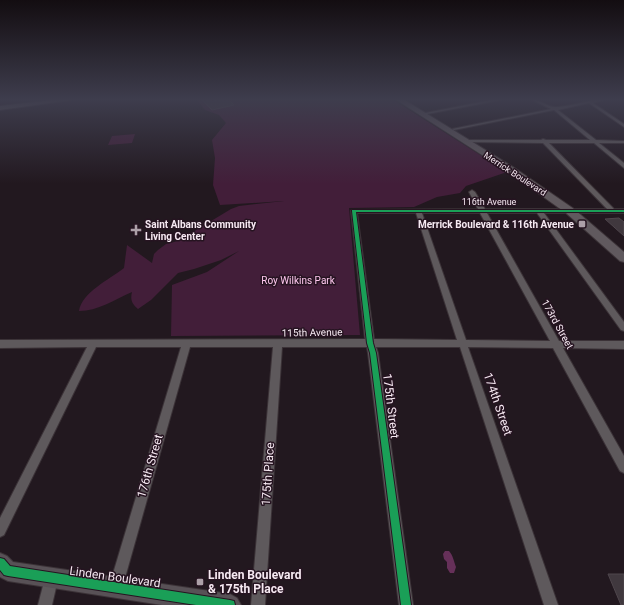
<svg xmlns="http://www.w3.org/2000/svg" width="624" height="605" font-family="Roboto,sans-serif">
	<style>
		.green { fill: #421e39 }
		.water { fill: #663059 }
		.building { fill: #40383e; stroke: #4f464c }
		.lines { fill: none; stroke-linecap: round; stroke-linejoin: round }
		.minor-casing { stroke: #3b3237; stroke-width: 2 }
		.tertiary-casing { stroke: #3b3237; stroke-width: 2 }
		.secondary-casing { stroke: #3b3237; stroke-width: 2 }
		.primary-casing { stroke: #3b3237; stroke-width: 2 }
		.minor { fill: #5e595c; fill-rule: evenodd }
		.tertiary { fill: #5e595c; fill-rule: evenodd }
		.secondary { fill: #585156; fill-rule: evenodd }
		.primary { fill: #60595e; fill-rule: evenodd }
		.cycleway-casing { stroke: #261421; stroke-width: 2 }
		.cycleway { fill: #1a9f57; fill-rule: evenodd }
		.poi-dot { fill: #aca0a8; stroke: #261421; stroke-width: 1.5 }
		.labels { text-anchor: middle; stroke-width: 3; stroke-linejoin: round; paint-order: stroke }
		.far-street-label { font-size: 9px; fill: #f6e9f2; stroke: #261421 }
		.poi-label { font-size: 10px; font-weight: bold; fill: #f6e9f2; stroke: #261421; text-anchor: start }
		.park-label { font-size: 10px; fill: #fec7ee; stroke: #261421 }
		.street-label { font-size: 10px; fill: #f6e9f2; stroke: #261421 }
		.near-street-label { font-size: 12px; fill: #f6e9f2; stroke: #261421 }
		.near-poi-label { font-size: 12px; font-weight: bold; fill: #f6e9f2; stroke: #261421; text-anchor: start }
	</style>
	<rect width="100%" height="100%" fill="#22181f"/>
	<g class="green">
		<path d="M196,99H392L507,172L466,186L460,193L437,197L414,207L349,208L360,335L171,336L172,285L207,272L239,251L221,260L194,269L178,273L151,300L138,309C132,304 130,300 132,292C114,300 98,311 79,311C82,292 109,280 124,268L127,245L152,263L154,254L158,250L166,244L178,241L231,209L239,206L284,201L220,205L213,185L215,158L212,140L226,123L219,115L205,110Z"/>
		<path d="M135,134L132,143L108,145L112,136Z"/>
	</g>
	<path class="water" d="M445,551H449C453,555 454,562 456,567L454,573H450L447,568V562L444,559L443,554Z"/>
	<g class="building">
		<path d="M201,99L213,101L228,99L234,105L212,110Z"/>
		<path d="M619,218L624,222V236L605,219Z"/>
		<path d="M608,574H624V605H621Z"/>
	</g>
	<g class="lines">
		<defs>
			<g id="minor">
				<path d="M496,99H506L422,115L420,114Z"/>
				<path d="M530,99C540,99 548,108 557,107C574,106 590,99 607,99L593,103L624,124V127L589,103L558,110L596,140L624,141V143H599L624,163V168L594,143H549L614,209H624V213H544L624,322V331L621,330L537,213H487L559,341H624V349L563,348L624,456V473L620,471L553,348L468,347L558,605H544L460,347H376L378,353L413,605H399L368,353L367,347H282L265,605H251L273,347H190L121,592L116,594L111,592L109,587L181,347H96L4,535L0,537V518L87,347L0,348V340L365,339L351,211L352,210L478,209L469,192L472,190L475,192L485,209H607L543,143L464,142L462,141L464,140H541L543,139L546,140H590L554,110L454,130L452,129L551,109ZM357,213H416L457,340L374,339ZM422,213H480L550,341L466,340Z"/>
				<path d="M51,572L56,574L58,579L52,605H38L46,574Z"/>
			</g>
			<path id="tertiary" d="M62,99H78L0,110V106Z"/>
			<path id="secondary" d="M0,553L7,556L13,562L230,594L237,598L241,605H162L8,581L0,577Z"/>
			<path id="primary" d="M395,99H403L516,169L574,209L624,252V262L620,261L566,213L510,173Z"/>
		</defs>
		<use href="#minor" class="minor-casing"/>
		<use href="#tertiary" class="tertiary-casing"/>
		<use href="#secondary" class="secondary-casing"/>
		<use href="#primary" class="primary-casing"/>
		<use href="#minor" class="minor"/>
		<use href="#tertiary" class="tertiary"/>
		<use href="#secondary" class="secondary"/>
		<use href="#primary" class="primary"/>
		<defs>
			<g id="cycleway">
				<path d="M352,210H624V212H356L373,343L376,353L411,605H401L370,353L367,343L352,211Z"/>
				<path d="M0,558L4,559L10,566L230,600L234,601L235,605H196L8,576L4,575L0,570Z"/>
			</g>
		</defs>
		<use href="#cycleway" class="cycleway-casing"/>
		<use href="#cycleway" class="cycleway"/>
	</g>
	<linearGradient id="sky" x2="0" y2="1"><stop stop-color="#130d11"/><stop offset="0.54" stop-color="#3e3d4d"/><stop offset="1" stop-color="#3e3d4d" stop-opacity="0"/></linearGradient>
	<rect width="624" height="184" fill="url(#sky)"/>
	<g class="poi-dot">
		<rect x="578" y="220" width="8" height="8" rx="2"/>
		<path d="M134 224h4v4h4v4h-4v4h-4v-4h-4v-4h4z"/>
		<rect x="196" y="578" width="8" height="8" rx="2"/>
	</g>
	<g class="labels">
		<g class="far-street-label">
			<text transform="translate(515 174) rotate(33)" y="3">Merrick Boulevard</text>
			<text x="489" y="205">116th Avenue</text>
		</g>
		<g class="poi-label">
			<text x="145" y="228">Saint Albans Community<tspan x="145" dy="12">Living Center</tspan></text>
			<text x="574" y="228" text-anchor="end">Merrick Boulevard &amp; 116th Avenue</text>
		</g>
		<g class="park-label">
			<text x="298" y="284">Roy Wilkins Park</text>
		</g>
		<g class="street-label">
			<text transform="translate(558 324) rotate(61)" y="4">173rd Street</text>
			<text transform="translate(312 332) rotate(-1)" y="4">115th Avenue</text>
		</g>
		<g class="near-street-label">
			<text transform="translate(498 404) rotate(71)" y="4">174th Street</text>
			<text transform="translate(391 406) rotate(83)" y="4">175th Street</text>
			<text transform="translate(150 466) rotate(-74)" y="4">176th Street</text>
			<text transform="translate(268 474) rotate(-86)" y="4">175th Place</text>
			<text transform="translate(115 577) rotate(8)" y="4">Linden Boulevard</text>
		</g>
		<g class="near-poi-label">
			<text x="208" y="579">Linden Boulevard<tspan x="208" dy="14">&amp; 175th Place</tspan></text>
		</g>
	</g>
</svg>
